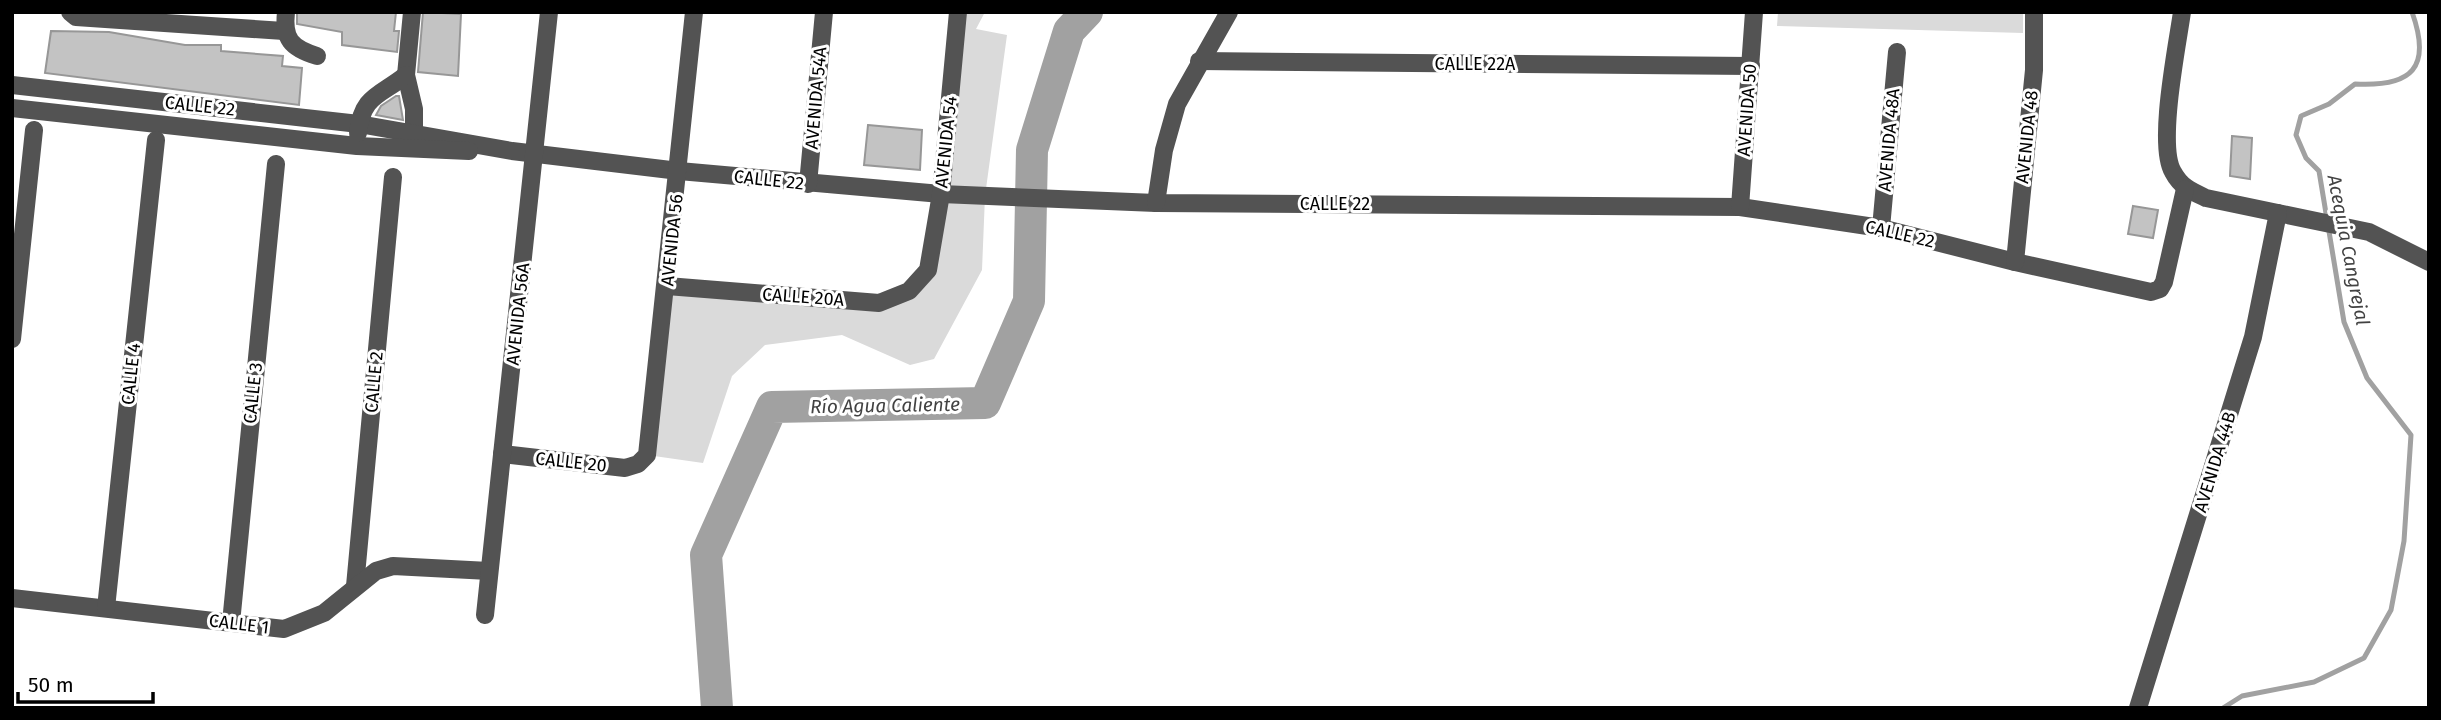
<svg xmlns="http://www.w3.org/2000/svg" width="2441" height="720" font-family="'Fira Sans',sans-serif">
	<style>
		.green { fill: #dadada }
		.lines { fill: none; stroke-linecap: round; stroke-linejoin: round }
		.stream { stroke: #a1a1a1; stroke-width: 5 }
		.river { stroke: #a1a1a1; stroke-width: 32 }
		.building { fill: #c3c3c3; stroke: #979797; stroke-width: 2 }
		.minor { stroke: #535353; stroke-width: 18 }
		.labels { text-anchor: middle; stroke-width: 6; stroke-linejoin: round; paint-order: stroke }
		.street-label { font-size: 18px; fill: #000; stroke: #fff }
		.water-label { font-size: 19px; font-style: italic; fill: #424242; stroke: #fff }
	</style>
	<rect width="100%" height="100%" fill="#fff"/>
	<g class="green">
		<path d="M958,12H985L976,29L1007,35L985,196L982,270L934,359L910,365L842,335L765,345L732,376L703,463L647,455L667,286L879,303L920,281Z"/>
		<path d="M1778,12H2023V33L1777,26Z"/>
	</g>
	<g class="lines">
		<path class="stream" d="M2223,708L2242,696L2314,682L2364,658L2391,610L2404,541L2411,435L2367,378L2344,322L2319,171L2306,158L2296,135L2301,116L2329,104L2355,84C2412,87 2432,68 2412,12"/>
		<path class="river" d="M717,708L706,555L772,407L985,403L1029,301L1032,150L1069,31L1087,12"/>
	</g>
	<g class="building">
		<path d="M297,12H396L394,31H399L397,52L342,45V32L297,24Z"/>
		<path d="M423,12L461,14L458,76L418,72Z"/>
		<path d="M51,31L109,32L185,45H221V51L283,56L282,66L302,68L299,105L45,73Z"/>
		<path d="M396,96H399L403,120L376,115L381,106Z"/>
		<path d="M868,125L922,130L920,170L864,165Z"/>
		<path d="M2232,136L2252,138L2250,179L2230,176Z"/>
		<path d="M2133,206L2158,210L2153,238L2128,234Z"/>
	</g>
	<g class="lines">
		<g class="minor">
			<path d="M70,12L76,17L284,31"/>
			<path d="M286,12C283,39 291,48 317,56"/>
			<path d="M412,12L406,75L414,109V144"/>
			<path d="M2182,12C2177,47 2157,145 2173,172C2181,187 2191,191 2206,198L2369,232L2429,262"/>
			<path d="M1199,61L1751,66"/>
			<path d="M12,85L359,124L512,151L679,171L941,194L1156,203L1740,207L1881,228L2015,262L2151,292L2160,289L2164,282L2185,189"/>
			<path d="M12,108L357,146L469,151"/>
			<path d="M358,133C362,95 380,96 406,75"/>
			<path d="M808,184L824,12"/>
			<path d="M1156,203L1164,150L1177,104L1229,12"/>
			<path d="M1740,207L1754,12"/>
			<path d="M1881,228L1897,52"/>
			<path d="M2015,262L2034,70V12"/>
			<path d="M667,286L879,303L909,291L928,270L941,194L958,12"/>
			<path d="M12,339L34,130"/>
			<path d="M502,454L625,468L638,464L647,455L694,12"/>
			<path d="M355,586L393,177"/>
			<path d="M12,598L284,629L324,613L376,571L393,566L489,571"/>
			<path d="M106,608L156,140"/>
			<path d="M485,615L549,12"/>
			<path d="M231,623L276,164"/>
			<path d="M2138,708L2253,337L2278,213"/>
		</g>
	</g>
	<g class="labels">
		<g class="street-label">
			<text x="1475" y="70">CALLE 22A</text>
			<text transform="translate(816 98) rotate(-85)" y="6">AVENIDA 54A</text>
			<text transform="translate(200 106) rotate(6)" y="6">CALLE 22</text>
			<text transform="translate(1747 110) rotate(-86)" y="6">AVENIDA 50</text>
			<text transform="translate(2027 137) rotate(-84)" y="6">AVENIDA 48</text>
			<text transform="translate(1889 140) rotate(-85)" y="6">AVENIDA 48A</text>
			<text transform="translate(946 142) rotate(-84)" y="6">AVENIDA 54</text>
			<text transform="translate(769 180) rotate(6)" y="6">CALLE 22</text>
			<text x="1335" y="210">CALLE 22</text>
			<text transform="translate(1900 234) rotate(13)" y="6">CALLE 22</text>
			<text transform="translate(672 240) rotate(-84)" y="6">AVENIDA 56</text>
			<text transform="translate(803 297) rotate(4)" y="6">CALLE 20A</text>
			<text transform="translate(518 314) rotate(-84)" y="6">AVENIDA 56A</text>
			<text transform="translate(131 374) rotate(-84)" y="6">CALLE 4</text>
			<text transform="translate(374 382) rotate(-85)" y="6">CALLE 2</text>
			<text transform="translate(253 393) rotate(-84)" y="6">CALLE 3</text>
			<text transform="translate(571 462) rotate(6)" y="6">CALLE 20</text>
			<text transform="translate(2215 462) rotate(-73)" y="6">AVENIDA 44B</text>
			<text transform="translate(239 624) rotate(7)" y="6">CALLE 1</text>
		</g>
		<g class="water-label">
			<text transform="translate(2349 250) rotate(79)" y="7">Acequia Cangrejal</text>
			<text transform="translate(885 405) rotate(-1)" y="7">Río Agua Caliente</text>
		</g>
	</g>
	<rect width="2441" height="720" fill="none" stroke="#000000" stroke-width="28"/>
	<path d="M18 692v10h135v-10" fill="none" stroke="#000000" stroke-width="3.5"/>
	<text x="28" y="692" font-size="21" fill="#000000" stroke="#ffffff" stroke-width="5" paint-order="stroke">50 m</text>
</svg>
